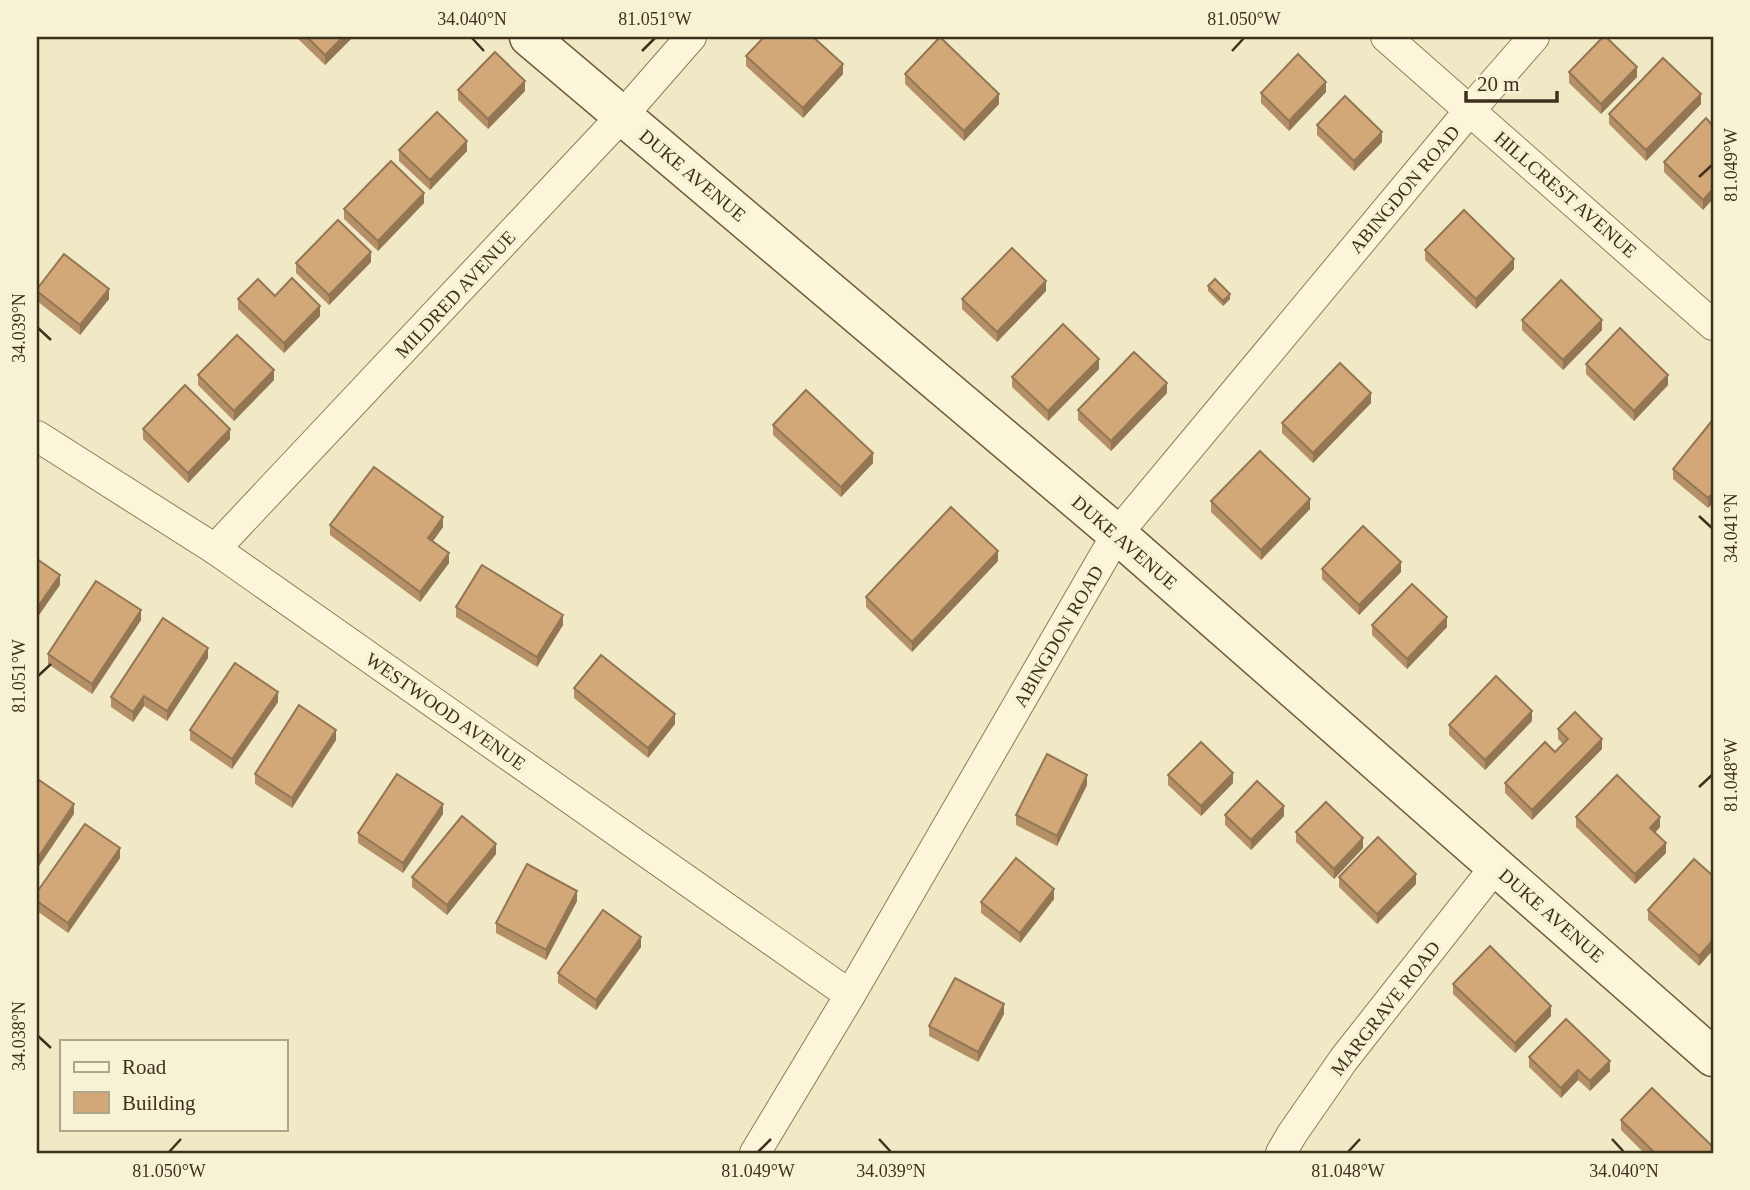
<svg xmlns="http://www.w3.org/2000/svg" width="1750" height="1190" font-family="Georgia,serif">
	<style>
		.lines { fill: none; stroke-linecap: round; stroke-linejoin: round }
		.street-casing { stroke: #8e7b59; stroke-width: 32 }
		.secondary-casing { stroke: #705c3c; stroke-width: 41 }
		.street { stroke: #fbf5d9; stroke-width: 30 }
		.secondary { stroke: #fbf5d9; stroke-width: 38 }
		.wall { fill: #b59067 }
		.shaded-wall { fill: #937654 }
		.building { fill: #d2a878; stroke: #937654; stroke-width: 2 }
		.ticks { fill: none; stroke: #3d311e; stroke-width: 2.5 }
		.labels { text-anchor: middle; stroke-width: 7; stroke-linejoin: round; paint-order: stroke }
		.street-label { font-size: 19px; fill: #3d311e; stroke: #f8f2d5 }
		.neatline { fill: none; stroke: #3d311e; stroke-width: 2.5 }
		.ticks-label { font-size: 18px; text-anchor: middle; fill: #3d311e }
	</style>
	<rect width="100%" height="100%" fill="#f1e9c5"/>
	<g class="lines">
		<defs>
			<g id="street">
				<path d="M1386,37L1713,325"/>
				<path d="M37,436L215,549L850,995"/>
				<path d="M215,549L622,116L691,37"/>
				<path d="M755,1153L850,995L1117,534L1470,110L1534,37"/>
				<path d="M1281,1153L1292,1134L1344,1059L1496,866"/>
			</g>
			<path id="secondary" d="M529,37L1117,534L1713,1057"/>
		</defs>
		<use href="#street" class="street-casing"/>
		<use href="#secondary" class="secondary-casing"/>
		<use href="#street" class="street"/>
		<use href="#secondary" class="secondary"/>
	</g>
	<g class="wall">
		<path d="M296,37H353L325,65Z"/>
		<path d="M746,56L843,74L803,118L746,66Z"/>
		<path d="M1569,72L1637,77L1601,114L1569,83Z"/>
		<path d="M905,74L999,104L964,141L905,84Z"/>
		<path d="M458,90L525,91L488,129L458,100Z"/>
		<path d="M1326,92L1289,131L1261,103V93Z"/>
		<path d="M1701,104L1646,161L1609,124V114Z"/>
		<path d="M1706,118L1703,210L1664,172V162Z"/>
		<path d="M1317,125L1382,142L1354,171L1317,135Z"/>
		<path d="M399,150L467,151L430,190L399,161Z"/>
		<path d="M424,203L378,251L344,219V209Z"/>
		<path d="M1425,250L1514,269L1476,309L1425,260Z"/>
		<path d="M371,262L329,305L296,273V263Z"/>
		<path d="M1208,286L1230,299L1223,306L1208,291Z"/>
		<path d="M37,289L109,299L80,335L37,301Z"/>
		<path d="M1046,291L997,342L962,309V299Z"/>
		<path d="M275,296L320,316L284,353L238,309V299Z"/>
		<path d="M1522,320L1602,330L1563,370L1522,330Z"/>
		<path d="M1586,364L1668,385L1634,421L1586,374Z"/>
		<path d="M1099,369L1048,421L1012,387V377Z"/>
		<path d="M198,375L274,380L234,421L198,385Z"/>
		<path d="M1167,393L1111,451L1078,420V410Z"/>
		<path d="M1371,403L1313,463L1282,433V423Z"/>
		<path d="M1713,424L1708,508L1673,479V469Z"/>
		<path d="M773,425L873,463L841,497L773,435Z"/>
		<path d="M143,429L230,439L188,483L143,439Z"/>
		<path d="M1211,501L1310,509L1261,560L1211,512Z"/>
		<path d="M330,525L443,527L433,541L449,563L420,602L330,535Z"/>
		<path d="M998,561L912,652L866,607V597Z"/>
		<path d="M1322,569L1401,572L1359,615L1322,579Z"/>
		<path d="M456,607L563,625L537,667L456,617Z"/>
		<path d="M141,620L92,694L48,664V654Z"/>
		<path d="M1372,625L1447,627L1407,669L1372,635Z"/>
		<path d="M208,658L167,721L144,706L133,722L111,707V697Z"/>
		<path d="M574,688L675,724L648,758L574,698Z"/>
		<path d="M278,702L232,769L190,740V730Z"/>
		<path d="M1532,721L1485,770L1449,735V725Z"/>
		<path d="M1558,729L1602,749L1532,820L1505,793V783L1555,752L1563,744L1558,739Z"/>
		<path d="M336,740L292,808L255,784V774Z"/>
		<path d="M1168,775L1233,783L1201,816L1168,785Z"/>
		<path d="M1087,785L1057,846L1016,825V815Z"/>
		<path d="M443,814L403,873L358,843V833Z"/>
		<path d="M1225,815L1284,816L1251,850L1225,825Z"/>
		<path d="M1576,817L1660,827L1655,833L1666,853L1635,884L1576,827Z"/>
		<path d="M1296,832L1363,848L1334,879L1296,842Z"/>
		<path d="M496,854L447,915L412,887V877Z"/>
		<path d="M120,858L68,933L37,911V892Z"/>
		<path d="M1713,876V950L1699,966L1648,920V910Z"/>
		<path d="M1339,877L1416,884L1377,924L1339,887Z"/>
		<path d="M1054,899L1020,943L981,913V902Z"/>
		<path d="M577,901L546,960L496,933V923Z"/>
		<path d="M641,947L596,1010L558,983V973Z"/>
		<path d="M1453,984L1551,1016L1515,1053L1453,994Z"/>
		<path d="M1004,1014L978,1062L929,1036V1026Z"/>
		<path d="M1529,1057L1610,1071L1590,1091L1578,1080L1561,1098L1529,1067Z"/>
		<path d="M1621,1120L1713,1153H1644L1621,1130Z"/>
	</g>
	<g class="shaded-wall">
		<path d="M343,37H353L325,65V55Z"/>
		<path d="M843,64V74L803,118V108Z"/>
		<path d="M1637,67V77L1601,114V104Z"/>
		<path d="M525,81V91L488,129V119Z"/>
		<path d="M1326,82V92L1289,131V121Z"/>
		<path d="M999,94V104L964,141V131Z"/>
		<path d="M1701,94V104L1646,161V150Z"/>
		<path d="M1382,132V142L1354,171V161Z"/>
		<path d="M467,141V151L430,190V180Z"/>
		<path d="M1713,189V199L1703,210V200Z"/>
		<path d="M424,193V203L378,251V241Z"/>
		<path d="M371,252V262L329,305V295Z"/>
		<path d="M1514,259V269L1476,309V299Z"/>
		<path d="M1046,281V291L997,342V332Z"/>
		<path d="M109,289V299L80,335V325Z"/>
		<path d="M1230,294V299L1223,306V301Z"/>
		<path d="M320,306V316L284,353V343Z"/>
		<path d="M1602,320V330L1563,370V360Z"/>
		<path d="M1099,359V369L1048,421V411Z"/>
		<path d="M274,370V380L234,421V411Z"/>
		<path d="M1668,375V385L1634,421V411Z"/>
		<path d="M1167,383V393L1111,451V441Z"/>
		<path d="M1371,393V403L1313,463V453Z"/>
		<path d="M230,429V439L188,483V473Z"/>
		<path d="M873,453V463L841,497V487Z"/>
		<path d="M1713,493V503L1708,508V498Z"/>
		<path d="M1310,499V509L1261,560V550Z"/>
		<path d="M443,517V527L428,548V538Z"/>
		<path d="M998,551V561L912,652V642Z"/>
		<path d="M449,553V563L420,602V592Z"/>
		<path d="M1401,562V572L1359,615V605Z"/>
		<path d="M60,575V585L37,618V608Z"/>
		<path d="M141,610V620L92,694V684Z"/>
		<path d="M563,615V625L537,667V657Z"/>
		<path d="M1447,617V627L1407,669V659Z"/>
		<path d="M208,648V658L167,721V711Z"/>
		<path d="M278,692V702L232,769V759Z"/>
		<path d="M144,696V706L133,722V712Z"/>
		<path d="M1532,711V721L1485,770V760Z"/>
		<path d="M675,714V724L648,758V748Z"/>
		<path d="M336,730V740L292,808V798Z"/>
		<path d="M1602,739V749L1532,820V810Z"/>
		<path d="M1233,773V783L1201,816V806Z"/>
		<path d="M1087,775V785L1057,846V836Z"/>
		<path d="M74,804V814L37,869V859Z"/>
		<path d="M443,804V814L403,873V863Z"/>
		<path d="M1284,806V816L1251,850V840Z"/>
		<path d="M1660,817V827L1650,838V828Z"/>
		<path d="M1363,838V848L1334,879V869Z"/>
		<path d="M1666,843V853L1635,884V874Z"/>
		<path d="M496,844V854L447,915V905Z"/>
		<path d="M120,848V858L68,933V923Z"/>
		<path d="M1416,874V884L1377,924V914Z"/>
		<path d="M1054,889V899L1020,943V933Z"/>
		<path d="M577,891V901L546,960V950Z"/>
		<path d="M641,937V947L596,1010V1000Z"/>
		<path d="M1713,940V950L1699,966V956Z"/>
		<path d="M1004,1004V1014L978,1062V1052Z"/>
		<path d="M1551,1006V1016L1515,1053V1043Z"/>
		<path d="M1610,1061V1071L1590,1091V1081Z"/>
		<path d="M1578,1070V1080L1561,1098V1088Z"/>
	</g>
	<g class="building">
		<path d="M307,37H343L325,55Z"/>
		<path d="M764,37H813L843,64L803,108L746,56Z"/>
		<path d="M940,37L999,94L964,131L905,74Z"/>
		<path d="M1603,37H1606L1637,67L1601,104L1569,72Z"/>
		<path d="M495,52L525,81L488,119L458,90Z"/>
		<path d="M1298,54L1326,82L1289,121L1261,93Z"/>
		<path d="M1663,58L1701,94L1646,150L1609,114Z"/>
		<path d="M1345,96L1382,132L1354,161L1317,125Z"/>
		<path d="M437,112L467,141L430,180L399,150Z"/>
		<path d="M1706,118L1713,126V189L1703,200L1664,162Z"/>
		<path d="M391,161L424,193L378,241L344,209Z"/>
		<path d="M1464,210L1514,259L1476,299L1425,250Z"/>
		<path d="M338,220L371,252L329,295L296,263Z"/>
		<path d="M1012,248L1046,281L997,332L962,299Z"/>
		<path d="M64,254L109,289L80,325L37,291V289Z"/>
		<path d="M292,278L320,306L284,343L238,299L258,279L275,296Z"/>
		<path d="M1215,279L1230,294L1223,301L1208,286Z"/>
		<path d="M1561,280L1602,320L1563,360L1522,320Z"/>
		<path d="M1063,324L1099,359L1048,411L1012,377Z"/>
		<path d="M1620,328L1668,375L1634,411L1586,364Z"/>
		<path d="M237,335L274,370L234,411L198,375Z"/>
		<path d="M1134,352L1167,383L1111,441L1078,410Z"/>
		<path d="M1340,363L1371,393L1313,453L1282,423Z"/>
		<path d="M185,385L230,429L188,473L143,429Z"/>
		<path d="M806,390L873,453L841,487L773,425Z"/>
		<path d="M1711,422L1713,424V493L1708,498L1673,469Z"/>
		<path d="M1260,451L1310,499L1261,550L1211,501Z"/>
		<path d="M374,467L443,517L428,538L449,553L420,592L330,525Z"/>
		<path d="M951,507L998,551L912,642L866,597Z"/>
		<path d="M1363,526L1401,562L1359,605L1322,569Z"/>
		<path d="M37,559L60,575L37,608Z"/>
		<path d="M482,565L563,615L537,657L456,607Z"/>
		<path d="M96,581L141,610L92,684L48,654Z"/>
		<path d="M1412,584L1447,617L1407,659L1372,625Z"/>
		<path d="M163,618L208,648L167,711L144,696L133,712L111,697Z"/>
		<path d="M601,655L675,714L648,748L574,688Z"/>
		<path d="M235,663L278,692L232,759L190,730Z"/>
		<path d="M1496,676L1532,711L1485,760L1449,725Z"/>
		<path d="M299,705L336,730L292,798L255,774Z"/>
		<path d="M1575,712L1602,739L1532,810L1505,783L1545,742L1555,752L1568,739L1558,729Z"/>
		<path d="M1201,742L1233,773L1201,806L1168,775Z"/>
		<path d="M1047,754L1087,775L1057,836L1016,815Z"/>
		<path d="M397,774L443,804L403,863L358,833Z"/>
		<path d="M1617,775L1660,817L1650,828L1666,843L1635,874L1576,817Z"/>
		<path d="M39,780L74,804L37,859V784Z"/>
		<path d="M1257,781L1284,806L1251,840L1225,815Z"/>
		<path d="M1326,802L1363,838L1334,869L1296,832Z"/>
		<path d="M462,816L496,844L447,905L412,877Z"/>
		<path d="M85,824L120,848L68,923L37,901V892Z"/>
		<path d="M1378,837L1416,874L1377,914L1339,877Z"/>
		<path d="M1016,858L1054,889L1020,933L981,902Z"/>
		<path d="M1694,859L1713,876V940L1699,956L1648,910Z"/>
		<path d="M527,864L577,891L546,950L496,923Z"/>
		<path d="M603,910L641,937L596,1000L558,973Z"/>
		<path d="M1490,946L1551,1006L1515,1043L1453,984Z"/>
		<path d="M955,978L1004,1004L978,1052L929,1026Z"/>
		<path d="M1566,1019L1610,1061L1590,1081L1578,1070L1561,1088L1529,1057Z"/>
		<path d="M1652,1088L1713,1147V1153H1655L1621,1120Z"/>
	</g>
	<path class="ticks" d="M472,38L484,51M642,51L655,38M1232,51L1244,38M1699,177L1712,165M38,328L51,340M1699,516L1712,528M38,676L51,664M1699,787L1712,775M38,1036L51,1048M879,1139L891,1152M1612,1139L1624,1152M169,1152L181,1139M758,1152L771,1139M1348,1152L1360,1139"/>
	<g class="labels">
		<g class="street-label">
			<text transform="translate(693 175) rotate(40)" y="7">DUKE AVENUE</text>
			<text transform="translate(1404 189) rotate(-50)" y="7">ABINGDON ROAD</text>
			<text transform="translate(1566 194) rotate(41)" y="7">HILLCREST AVENUE</text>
			<text transform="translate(455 294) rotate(-47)" y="7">MILDRED AVENUE</text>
			<text transform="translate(1125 542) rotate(41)" y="7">DUKE AVENUE</text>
			<text transform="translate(1058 636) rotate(-60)" y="7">ABINGDON ROAD</text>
			<text transform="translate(446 711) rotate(35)" y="7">WESTWOOD AVENUE</text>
			<text transform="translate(1552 915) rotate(41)" y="7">DUKE AVENUE</text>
			<text transform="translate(1385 1008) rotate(-52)" y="7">MARGRAVE ROAD</text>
		</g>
	</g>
	<rect width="1750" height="1190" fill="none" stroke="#f8f2d5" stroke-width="77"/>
	<rect x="60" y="1040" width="228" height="91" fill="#f8f2d5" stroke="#ada58c" stroke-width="2"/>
	<rect x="74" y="1062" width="35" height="10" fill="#fbf5d9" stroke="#ada58c" stroke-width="2"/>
	<text x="122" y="1074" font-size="21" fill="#3d311e">Road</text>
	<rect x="74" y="1092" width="35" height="21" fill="#d2a878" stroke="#ada58c" stroke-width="2"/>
	<text x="122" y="1110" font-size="21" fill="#3d311e">Building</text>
	<path d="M1466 91v10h91v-10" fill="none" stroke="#3d311e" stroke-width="3.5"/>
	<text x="1477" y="91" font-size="21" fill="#3d311e" stroke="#f8f2d5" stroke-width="5" paint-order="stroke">20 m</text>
	<rect x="38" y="38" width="1674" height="1114" class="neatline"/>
	<g class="ticks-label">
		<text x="472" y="25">34.040°N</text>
		<text x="655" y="25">81.051°W</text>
		<text x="1244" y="25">81.050°W</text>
		<text transform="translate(1731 165) rotate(-90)" y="6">81.049°W</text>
		<text transform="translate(19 328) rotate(-90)" y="6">34.039°N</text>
		<text transform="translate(1731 528) rotate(-90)" y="6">34.041°N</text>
		<text transform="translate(19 676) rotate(-90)" y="6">81.051°W</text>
		<text transform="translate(1731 775) rotate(-90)" y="6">81.048°W</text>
		<text transform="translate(19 1036) rotate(-90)" y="6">34.038°N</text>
		<text x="169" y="1177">81.050°W</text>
		<text x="758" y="1177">81.049°W</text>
		<text x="891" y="1177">34.039°N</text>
		<text x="1348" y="1177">81.048°W</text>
		<text x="1624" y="1177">34.040°N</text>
	</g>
</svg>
